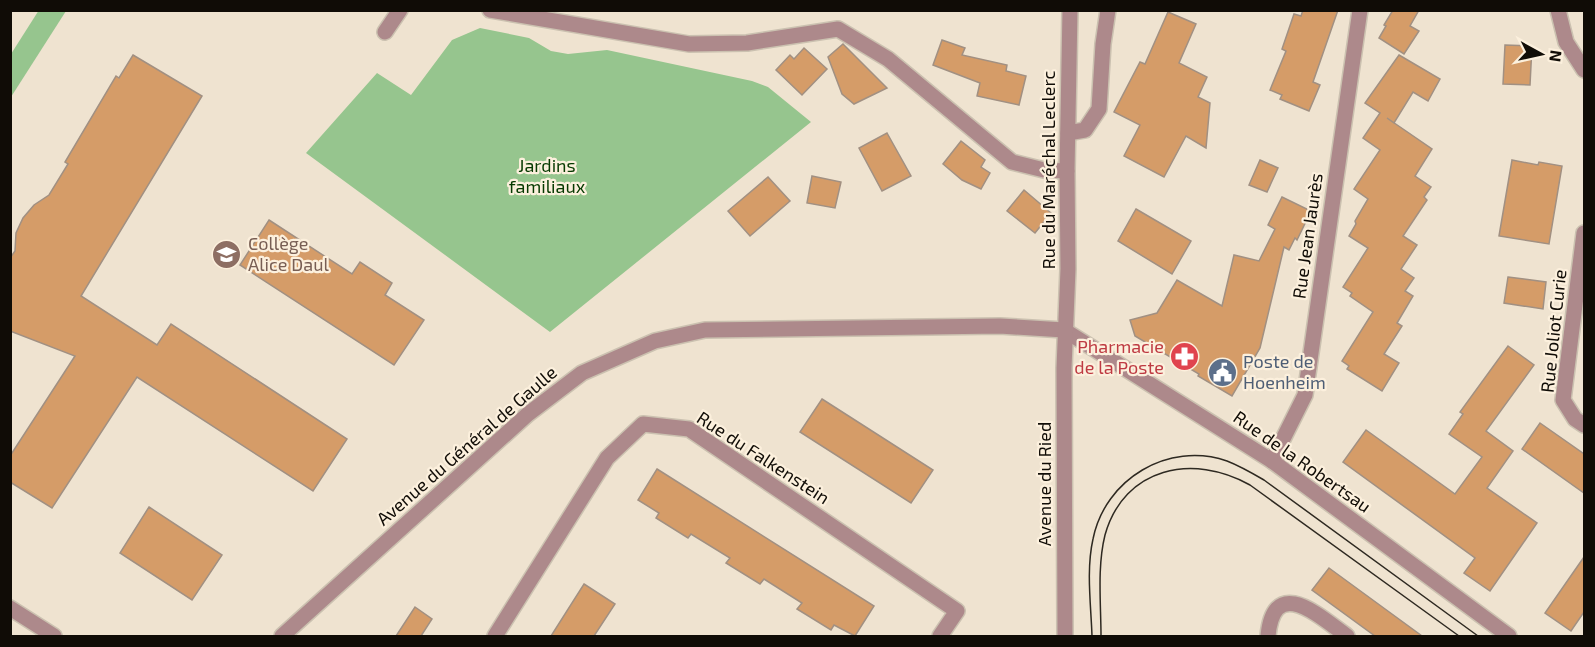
<svg xmlns="http://www.w3.org/2000/svg" width="1595" height="647" font-family="'Exo 2',sans-serif">
	<style>
		.green { fill: #96c58e }
		.building { fill: #d59c68; stroke: #a19082; stroke-width: 1.5 }
		.lines { fill: none; stroke-linecap: round; stroke-linejoin: round }
		.minor-casing { stroke: #cbc1b0; stroke-width: 18 }
		.minor { stroke: #ad898b; stroke-width: 15 }
		.tram { stroke: #2e2921; stroke-width: 1.5 }
		.labels { text-anchor: middle; stroke-width: 4.5; stroke-linejoin: round; paint-order: stroke }
		.park-label { font-size: 18px; fill: #063a00; stroke: #fcf0dd }
		.street-label { font-size: 18px; fill: #100c06; stroke: #fcf0dd }
		.education-label { font-size: 18px; fill: #785e54; stroke: #fcf0dd; text-anchor: start }
		.health-label { font-size: 18px; fill: #be3a42; stroke: #fcf0dd; text-anchor: end }
		.service-label { font-size: 18px; fill: #4e5e75; stroke: #fcf0dd; text-anchor: start }
	</style>
	<rect width="100%" height="100%" fill="#efe3d0"/>
	<g class="green">
		<path d="M39,10L66,11L11,97V54Z"/>
		<path d="M480,28L529,38L551,51L568,54L607,50L752,81L768,87L811,122L550,332L306,153L377,73L411,95L452,40Z"/>
	</g>
	<g class="building">
		<path d="M1303,10H1338L1313,82L1320,85L1309,111L1280,99L1282,95L1270,90L1286,51L1282,49L1294,14L1301,16Z"/>
		<path d="M1393,10H1419L1410,26L1419,31L1404,54L1379,38L1386,26L1384,25Z"/>
		<path d="M1168,12L1196,24L1179,63L1207,77L1198,97L1210,103L1206,148L1186,136L1164,177L1124,156L1140,125L1114,112L1140,62L1145,64Z"/>
		<path d="M942,40L965,48L962,55L1007,65L1006,71L1026,76L1019,105L977,96L980,83L933,65Z"/>
		<path d="M843,44L887,88L854,104L842,94L828,57Z"/>
		<path d="M1505,45L1532,46L1530,85L1503,84Z"/>
		<path d="M804,48L827,69L802,95L776,70L790,55L794,59Z"/>
		<path d="M133,55L202,96L81,296L157,345L171,324L347,439L313,491L137,377L52,508L10,482V456L75,356L10,331V258L15,251L16,233L23,218L34,205L49,195L68,164L65,162L116,76L119,78Z"/>
		<path d="M1399,55L1440,79L1428,101L1413,92L1394,123L1387,118L1432,149L1415,176L1431,187L1424,197L1427,200L1403,236L1417,245L1401,269L1414,278L1405,291L1413,296L1397,323L1402,326L1384,354L1399,363L1382,391L1347,369L1349,366L1342,361L1373,312L1350,296L1352,293L1343,287L1368,248L1349,236L1356,224L1355,221L1368,199L1354,189L1380,150L1363,138L1380,113L1365,103Z"/>
		<path d="M887,133L911,176L882,191L859,148Z"/>
		<path d="M961,141L985,160L981,167L990,173L981,189L962,180L943,164Z"/>
		<path d="M1260,160L1278,168L1267,192L1249,185Z"/>
		<path d="M1512,160L1538,165L1539,162L1562,166L1549,244L1499,236Z"/>
		<path d="M812,176L841,182L835,208L807,203Z"/>
		<path d="M768,177L790,201L750,236L728,211Z"/>
		<path d="M1024,190L1051,213L1035,233L1007,211Z"/>
		<path d="M1282,197L1311,211L1297,240L1295,238L1289,250L1284,247L1260,348L1232,396L1198,376L1199,374L1135,336L1130,320L1157,313L1177,280L1222,306L1234,255L1259,261L1275,229L1268,225Z"/>
		<path d="M1136,209L1191,241L1172,274L1118,241Z"/>
		<path d="M269,220L352,274L360,262L392,283L385,295L424,320L394,365L240,265Z"/>
		<path d="M1508,277L1546,282L1543,309L1504,303Z"/>
		<path d="M1508,346L1534,365L1486,431L1513,451L1487,488L1537,523L1490,591L1464,573L1475,558L1343,462L1366,430L1455,494L1482,457L1449,434L1463,414L1460,412Z"/>
		<path d="M822,399L933,470L911,503L800,432Z"/>
		<path d="M1540,423L1584,454V493L1522,449Z"/>
		<path d="M657,469L874,606L855,636L834,625L831,630L797,609L802,603L764,579L760,584L726,563L730,558L691,534L688,538L656,518L659,513L638,500Z"/>
		<path d="M149,507L222,555L192,600L120,553Z"/>
		<path d="M1584,557V612L1571,631L1545,613Z"/>
		<path d="M1329,568L1381,606L1422,636H1375L1312,590Z"/>
		<path d="M584,584L615,604L594,636H551Z"/>
		<path d="M415,607L432,619L421,636H396Z"/>
	</g>
	<g class="lines">
		<defs>
			<g id="minor">
				<path d="M490,10L689,44L747,43L838,29L888,59L1012,162L1044,170L1067,171"/>
				<path d="M1558,10L1566,42L1584,70"/>
				<path d="M385,32L400,10"/>
				<path d="M1068,133L1085,130L1099,109L1103,44L1108,10"/>
				<path d="M1584,233L1563,400L1575,419L1584,425"/>
				<path d="M1272,461L1305,395L1360,10"/>
				<path d="M10,608L54,636"/>
				<path d="M282,636L528,414L582,373L655,341L705,330L1000,326L1064,330L1272,461L1509,636"/>
				<path d="M495,636L607,458L643,424L689,429L957,611L940,636"/>
				<path d="M1065,636L1064,368L1068,269L1067,171L1070,10"/>
				<path d="M1268,636C1274,574 1319,616 1347,636"/>
			</g>
		</defs>
		<use href="#minor" class="minor-casing"/>
		<use href="#minor" class="minor"/>
		<g class="tram">
			<path d="M1092,636C1091,605 1086,570 1093,539C1105,479 1168,441 1227,461C1240,466 1252,473 1264,480L1478,636"/>
			<path d="M1101,636C1101,604 1097,567 1105,535C1124,467 1193,453 1250,485L1459,636"/>
		</g>
	</g>
	<defs>
		<symbol id="school-disc" viewBox="-11 -11 22 22"><circle r="9.5" fill="#8d6e63" stroke="#fcf0dd"/><path d="M0-5L7-2L0 1L-7-2ZM-4 1L0 2.5L4 1V4Q0 6-4 4Z" fill="#fff"/></symbol>
		<symbol id="pharmacy-disc" viewBox="-11 -11 22 22"><circle r="9.5" fill="#e0444e" stroke="#fcf0dd"/><path d="M-2-6h4v4h4v4h-4v4h-4v-4h-4v-4h4Z" fill="#fff"/></symbol>
		<symbol id="civic-disc" viewBox="-11 -11 22 22"><circle r="9.5" fill="#5c6f8a" stroke="#fcf0dd"/><path d="M-.6-6.5H3V-4.5H.6V-3L4-1V1h2V6H-6V1h2V-1L-.6-3ZM-1.2 2.5V6h2.4V2.5Z" fill="#fff"/></symbol>
	</defs>
	<g fill-rule="evenodd">
		<use href="#school-disc" x="210" y="238" width="33" height="33"/>
		<use href="#pharmacy-disc" x="1168" y="340" width="33" height="33"/>
		<use href="#civic-disc" x="1206" y="356" width="33" height="33"/>
	</g>
	<g class="labels">
		<g class="park-label">
			<text x="547" y="172">Jardins<tspan x="547" dy="21">familiaux</tspan></text>
		</g>
		<g class="street-label">
			<text transform="translate(1049 170) rotate(-90)" y="6">Rue du Maréchal Leclerc</text>
			<text transform="translate(1308 236) rotate(-82)" y="6">Rue Jean Jaurès</text>
			<text transform="translate(1554 331) rotate(-84)" y="6">Rue Joliot Curie</text>
			<text transform="translate(467 446) rotate(-41)" y="6">Avenue du Général de Gaulle</text>
			<text transform="translate(763 458) rotate(33)" y="6">Rue du Falkenstein</text>
			<text transform="translate(1302 462) rotate(35)" y="6">Rue de la Robertsau</text>
			<text transform="translate(1045 484) rotate(-90)" y="6">Avenue du Ried</text>
		</g>
		<g class="education-label">
			<text x="248" y="250">Collège<tspan x="248" dy="21">Alice Daul</tspan></text>
		</g>
		<g class="health-label">
			<text x="1164" y="353">Pharmacie<tspan x="1164" dy="21">de la Poste</tspan></text>
		</g>
		<g class="service-label">
			<text x="1243" y="368">Poste de<tspan x="1243" dy="21">Hoenheim</tspan></text>
		</g>
	</g>
	<rect width="1595" height="647" fill="none" stroke="#100c06" stroke-width="24"/>
	<g transform="translate(1541 54) rotate(98)" stroke="#fcf0dd" stroke-width="4.5" paint-order="stroke">
	<path d="M0-4.5L10 22L0 15L-10 22Z" fill="#100c06"/>
	<text y="-9" font-size="16" font-weight="bold" text-anchor="middle" fill="#100c06">N</text>
	</g>
</svg>
